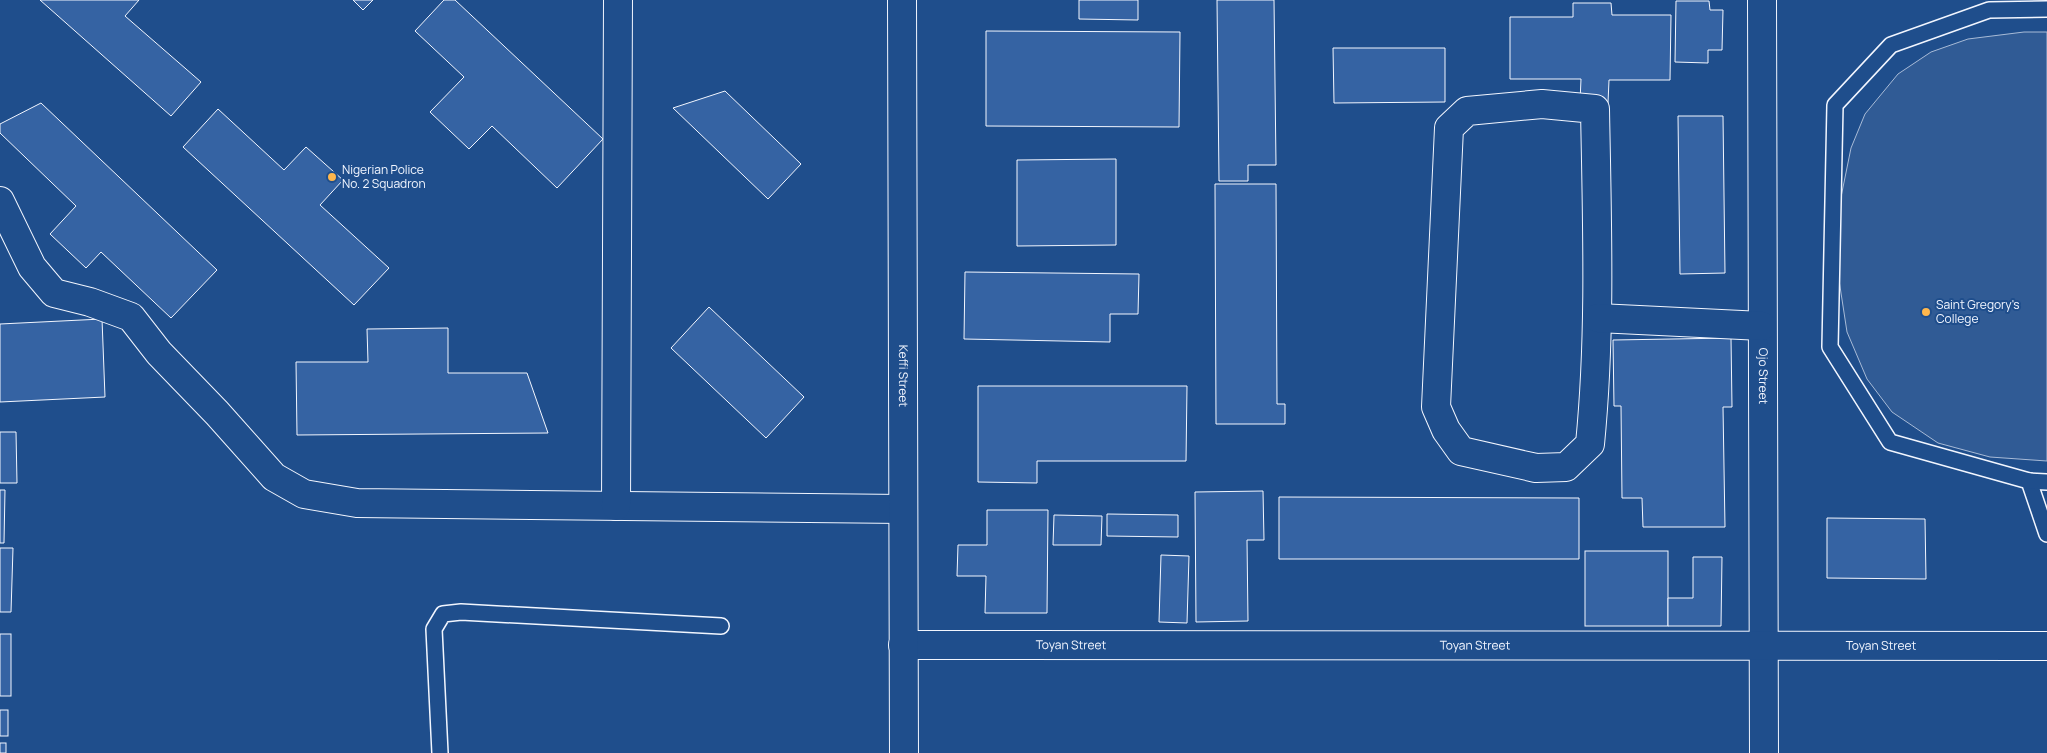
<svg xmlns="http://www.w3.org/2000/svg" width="2047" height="753" font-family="Manrope,sans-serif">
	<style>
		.built { fill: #305b95; stroke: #a8bbd7 }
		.building { fill: #3563a3; stroke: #f2f6ff }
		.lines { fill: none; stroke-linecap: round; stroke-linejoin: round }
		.lane-casing { stroke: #f2f6ff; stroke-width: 18 }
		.street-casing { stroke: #f2f6ff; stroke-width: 30 }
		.secondary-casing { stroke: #f2f6ff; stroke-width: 30 }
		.lane { stroke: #1f4e8c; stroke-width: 15 }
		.street { stroke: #1f4e8c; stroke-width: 28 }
		.secondary { stroke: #1f4e8c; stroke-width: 28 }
		.poi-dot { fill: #ffb74d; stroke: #1f4e8c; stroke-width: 2 }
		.labels { text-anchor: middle; stroke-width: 4; stroke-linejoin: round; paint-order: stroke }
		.poi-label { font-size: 12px; fill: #f2f6ff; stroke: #1f4e8c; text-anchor: start }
		.street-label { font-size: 12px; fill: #f2f6ff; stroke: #1f4e8c }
	</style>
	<rect width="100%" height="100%" fill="#1f4e8c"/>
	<path class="built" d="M2024,32H2047V461L1990,457L1938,443L1892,412L1867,379L1847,332L1839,280L1840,202L1851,148L1865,114L1898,74L1931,52L1968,39Z"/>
	<g class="building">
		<path d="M40,0H139L125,16L201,82L171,116Z"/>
		<path d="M353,0H373L363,10Z"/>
		<path d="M444,0H455L603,139L557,188L492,126L469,149L430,112L464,77L415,31Z"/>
		<path d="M1079,0H1138V20L1079,19Z"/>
		<path d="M1217,0H1274L1276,165H1248V181H1219Z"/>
		<path d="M1676,1H1709L1710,10H1723L1722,50H1708V63L1675,62Z"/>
		<path d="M1573,3H1611L1612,15H1671L1670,80H1609L1608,103L1580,102L1581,79H1510V17H1573Z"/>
		<path d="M986,31L1180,32L1179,127L986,126Z"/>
		<path d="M1333,48H1445V102L1334,103Z"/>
		<path d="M725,91L801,164L768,199L673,108Z"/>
		<path d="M41,103L217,270L171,318L101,252L86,268L50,234L76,206L0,133V124Z"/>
		<path d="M218,109L284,170L306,147L343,180L320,205L389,268L354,305L183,147Z"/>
		<path d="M1678,116H1723L1725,273L1680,274Z"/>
		<path d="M1116,159V245L1017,246V160Z"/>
		<path d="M1215,184H1276L1277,404H1285V424H1216Z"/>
		<path d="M965,272L1139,274L1138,314H1110V342L964,339Z"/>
		<path d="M709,307L804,397L766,438L671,348Z"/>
		<path d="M102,319L105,397L0,402V324Z"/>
		<path d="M448,328V373H527L548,433L297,435L296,362H368L367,329Z"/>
		<path d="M1731,338L1732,407H1723L1725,527H1643L1642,498H1622L1621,406H1614L1613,340Z"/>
		<path d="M978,386H1187L1186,461H1037V483L978,482Z"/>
		<path d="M0,432H16L17,483H0Z"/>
		<path d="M0,490H5L4,543H0Z"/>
		<path d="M1263,491L1264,540H1247L1248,621L1196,622L1195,492Z"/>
		<path d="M1279,497L1579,498V559H1279Z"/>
		<path d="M987,510H1048L1047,613H985L986,576H957L958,545H987Z"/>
		<path d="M1107,514L1178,515V537L1107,536Z"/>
		<path d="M1054,515L1102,516L1101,545H1053Z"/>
		<path d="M1827,518L1925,519L1926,579L1827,578Z"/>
		<path d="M0,548H13L11,612H0Z"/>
		<rect x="1585" y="551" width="83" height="75"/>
		<path d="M1161,555L1189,556L1187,623L1159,622Z"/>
		<path d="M1693,557H1722L1721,626H1668V598H1693Z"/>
		<rect x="0" y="634" width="11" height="62"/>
		<rect x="0" y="710" width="8" height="26"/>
		<rect x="0" y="743" width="6" height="10"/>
	</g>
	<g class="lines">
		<defs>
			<g id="lane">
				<path d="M2047,9L1989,10L1891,45L1835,105L1830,347L1890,442L2029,481L2047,534"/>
				<path d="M2029,481L2047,482"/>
				<path d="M440,753L434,629L443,614L461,612L721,626"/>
			</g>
			<g id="street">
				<path id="s1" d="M1762,0L1764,753"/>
				<path d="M1542,104L1595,109C1597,221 1601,333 1590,444L1566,467L1536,468L1461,451L1446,430L1436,407L1449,128L1467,111Z"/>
				<path d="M0,201L32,267L54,293L90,302L131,317L159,353L217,413L274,477L304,494L357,503L903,509"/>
				<path d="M1598,318L1762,326"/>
				<path d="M616,506L618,0"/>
				<path id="s2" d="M903,645L2047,646"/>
			</g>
			<g id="secondary">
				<path id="s3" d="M902,0L904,753"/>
			</g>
		</defs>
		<use href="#lane" class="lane-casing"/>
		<use href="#street" class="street-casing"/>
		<use href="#secondary" class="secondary-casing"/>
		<use href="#lane" class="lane"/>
		<use href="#street" class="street"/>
		<use href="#secondary" class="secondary"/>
	</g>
	<g class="poi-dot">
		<circle cx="332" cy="177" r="5"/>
		<circle cx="1926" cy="312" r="5"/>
	</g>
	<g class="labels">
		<g class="poi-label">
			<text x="342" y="174">Nigerian Police<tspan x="342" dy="14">No. 2 Squadron</tspan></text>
			<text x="1936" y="309">Saint Gregory's<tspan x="1936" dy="14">College</tspan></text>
		</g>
		<g class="street-label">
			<text dy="4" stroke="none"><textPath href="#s3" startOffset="376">Keffi Street</textPath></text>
			<text dy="4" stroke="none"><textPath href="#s1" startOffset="376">Ojo Street</textPath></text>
			<text dy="4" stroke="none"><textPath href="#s2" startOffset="168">Toyan Street</textPath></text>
			<text dy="4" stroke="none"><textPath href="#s2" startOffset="572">Toyan Street</textPath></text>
			<text dy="4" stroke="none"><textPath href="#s2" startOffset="978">Toyan Street</textPath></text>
		</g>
	</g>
</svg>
